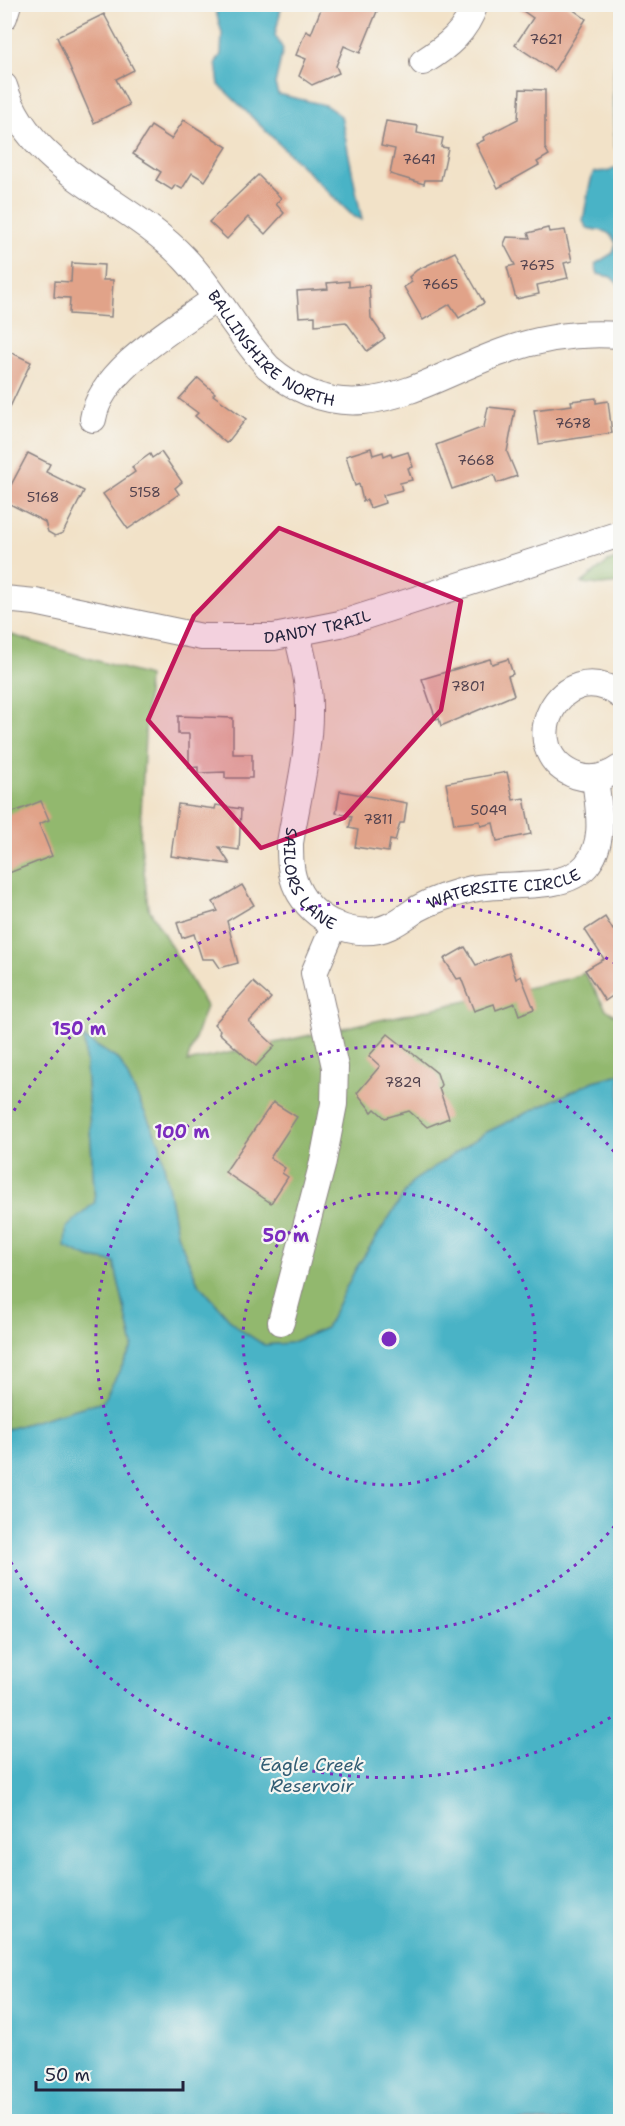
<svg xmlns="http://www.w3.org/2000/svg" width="625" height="2126" font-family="'Shantell Sans',sans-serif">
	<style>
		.forest { fill: #92b86e; stroke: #5a6d54; stroke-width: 1.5 }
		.water { fill: #48b3c6; stroke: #356a80; stroke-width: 1.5 }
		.building { fill: #e1a389 }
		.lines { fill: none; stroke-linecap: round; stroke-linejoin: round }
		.minor-casing { stroke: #8a8282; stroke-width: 28 }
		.minor { stroke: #fff; stroke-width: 26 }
		.marked { fill: #c2185b; fill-opacity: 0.2; stroke: #c2185b; stroke-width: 4.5; stroke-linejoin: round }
		.ring { fill: none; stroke: #7b2cbf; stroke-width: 3; stroke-dasharray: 3 6 }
		.labels { text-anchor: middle; stroke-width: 4.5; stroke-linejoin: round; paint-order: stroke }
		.number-label { font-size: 14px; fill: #52424e }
		.street-label { font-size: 16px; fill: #22223b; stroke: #f6f6f2 }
		.water-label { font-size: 18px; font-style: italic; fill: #315c73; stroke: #f6f6f2 }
		.centre { fill: #7b2cbf; stroke: #f6f6f2; stroke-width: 3 }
		.ring-label { font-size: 18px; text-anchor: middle; font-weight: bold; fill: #7b2cbf; stroke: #f6f6f2; stroke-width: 4.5; stroke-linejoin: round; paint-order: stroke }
	</style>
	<rect width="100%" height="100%" fill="#f6f6f2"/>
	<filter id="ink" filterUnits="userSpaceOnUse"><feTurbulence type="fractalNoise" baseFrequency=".0167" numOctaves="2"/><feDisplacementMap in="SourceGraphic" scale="12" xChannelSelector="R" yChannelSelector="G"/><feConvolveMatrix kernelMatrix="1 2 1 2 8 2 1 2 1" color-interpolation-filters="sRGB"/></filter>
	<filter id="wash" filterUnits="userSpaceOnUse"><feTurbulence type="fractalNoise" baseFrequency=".008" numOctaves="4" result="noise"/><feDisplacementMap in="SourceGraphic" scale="24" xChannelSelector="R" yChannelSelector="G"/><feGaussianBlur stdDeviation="1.35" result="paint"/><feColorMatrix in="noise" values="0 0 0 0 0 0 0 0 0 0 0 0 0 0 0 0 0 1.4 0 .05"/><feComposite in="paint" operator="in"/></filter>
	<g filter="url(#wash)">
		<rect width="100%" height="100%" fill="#f2e2c8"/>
		<g class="forest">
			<path d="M620,557V583L601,585L582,583L608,562Z"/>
			<path d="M5,633L148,676L140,834L148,907L206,1006L187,1062L568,979L584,973L606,1009L618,1017L620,1016V1074L594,1081L487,1132L412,1182L355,1270L326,1328L290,1343L264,1345L236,1327L198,1283L177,1234L160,1144L120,1061L84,1038L95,1203L67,1228L89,1258L114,1262L133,1346L103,1401L5,1430Z"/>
		</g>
		<g class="water">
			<path d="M214,5H282L275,35L283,49L275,84L278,94L325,105L341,116L362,220L353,216L219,85L216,63L221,54L222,33Z"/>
			<path d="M620,5V149H616L614,144L613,83Z"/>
			<path d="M619,166L620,169V286L611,277L598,274L595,264L613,253L616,244C610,228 601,232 587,228L583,221C584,215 591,175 594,172L609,171Z"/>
			<path d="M84,1038L120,1061L160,1144L177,1234L198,1283L236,1327L264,1345L290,1343L326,1328L355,1270L412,1182L487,1132L594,1081L620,1074V2121H5V1430L103,1401L133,1346L114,1262L89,1258L65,1247L66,1228L95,1202Z"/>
		</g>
		<g id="blocks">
			<g class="building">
				<path d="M323,4H380L360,53L344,46L336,66L339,73L312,85L299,76L306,59L296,55L306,31L311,34Z"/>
				<path d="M513,4H565L586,19L554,71L515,45L533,18Z"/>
				<path d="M104,14L134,70L116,79L129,105L94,123L57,37Z"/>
				<path d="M520,89L545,90V148L549,155L537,162L539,165L498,188L476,144L484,140L483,137L518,119Z"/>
				<path d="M184,120L227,147L205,181L192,173L182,189L175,185L172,190L156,180L161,172L133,154L151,126L171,139Z"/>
				<path d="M386,121L418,126L417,133L443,138L441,147L448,148L441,180H425L424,184L390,174L395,149L381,146Z"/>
				<path d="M258,175L281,198L276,204L284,213L265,234L248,217L227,239L209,222Z"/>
				<path d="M548,228L549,232L565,230L572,261L564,263L568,278L537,285L539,294L516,299L507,267L515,265L504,244L507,237L530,238L528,233Z"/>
				<path d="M455,252L484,303L459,318L450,304L423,320L404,287L412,282L409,277L417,270Z"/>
				<path d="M72,263L104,265L103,280H113L111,317L69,314L70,298L54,297L55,281L71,282Z"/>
				<path d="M349,281V287L369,285L371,318L385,338L367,351L346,322L315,325V316L299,317L297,291L328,289L327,283Z"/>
				<path d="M4,349L31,362L4,420Z"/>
				<path d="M198,378L215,393L213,395L246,419L228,442L226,443L195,416L198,413L179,399Z"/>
				<path d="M596,398V403L608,401L612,433L539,444L534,410L572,405L571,401Z"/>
				<path d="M488,407L515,410L507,452L517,476L497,483L494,475L452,489L436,445L484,427Z"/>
				<path d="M371,448L373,455L383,452L384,456L391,453L392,457L408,452L413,467L408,468L412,480L400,483L402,490L383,495L385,503L370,508L367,500L363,501L359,484L355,486L346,456Z"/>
				<path d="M161,452L182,482L175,488L179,494L128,529L103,494L135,472L132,467L150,454L152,458Z"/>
				<path d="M28,453L50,464L46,472L84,491L63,533L55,536L48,532L45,522L4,501V482L11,485Z"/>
				<path d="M490,659L492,664L508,659L513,674L508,676L514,695L441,726L439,718L436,719L422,679Z"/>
				<path d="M178,716L233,718V754H252V778H225V772L198,773V767L189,768V734H178Z"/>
				<path d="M507,772L513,800L524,798L531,834L497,841L493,823L481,826L480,821L454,824L446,783Z"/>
				<path d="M340,791L407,803L404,823H400L395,841L390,840L388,852L355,847L358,830L349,828L352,816L336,813Z"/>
				<path d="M41,801L49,820L39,824L52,856L4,875V816Z"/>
				<path d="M178,804L215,809L216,805L241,809L239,850L219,847L230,864L171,856Z"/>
				<path d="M242,885L254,905L227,921L238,963L220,968L214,959H202L194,934L182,938L177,923L218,911L213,902Z"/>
				<path d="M605,917L613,930L621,925V990L605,1001L585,970L604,959L585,930Z"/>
				<path d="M465,947L476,965L508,953L516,979L521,976L534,1009L519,1015L515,1003L496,1010L494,1004L474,1011L461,978L457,979L444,959Z"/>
				<path d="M253,982L271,998L249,1022L275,1046L256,1066L219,1033L220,1030L214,1024Z"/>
				<path d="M388,1034L437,1073L441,1085L439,1088L449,1118L427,1127L409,1111L385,1118L375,1109L372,1112L357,1093L380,1066L369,1056Z"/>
				<path d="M273,1102L297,1117L270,1158L285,1168L282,1173L288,1177L271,1203L225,1172Z"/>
			</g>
		</g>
	</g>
	<g filter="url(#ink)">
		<use href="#blocks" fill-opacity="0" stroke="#8a8282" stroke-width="1.5"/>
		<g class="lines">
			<defs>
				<g id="minor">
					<path d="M4,17L8,4"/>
					<path d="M423,62C447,47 466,32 475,4"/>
					<path id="s1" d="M4,86C30,172 127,198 184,258C216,291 237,334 268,367C353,440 423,379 507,350C544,337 582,332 620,335"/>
					<path d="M93,419C101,369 177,327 215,299"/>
					<path id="s2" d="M4,599L35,602L202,637H274L340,624L620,534"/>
					<path id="s3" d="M297,634C303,658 309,682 309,707C310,752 297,799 290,843C290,858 290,874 297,888C312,920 356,942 390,926C399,922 408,915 417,909C433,900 454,893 472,889C507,881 562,893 586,866C607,842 598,807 595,778"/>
					<path d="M620,695C560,652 511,752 577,776C592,781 607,777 620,768"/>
					<path d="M281,1322L322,1166L334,1104L335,1067L314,973L335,924"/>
				</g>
			</defs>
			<use href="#minor" class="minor-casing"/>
			<use href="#minor" class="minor"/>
		</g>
	</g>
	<path class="marked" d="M279,528L461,601L441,710L344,818L261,848L148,720L194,616Z"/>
	<g class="ring">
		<circle cx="389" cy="1339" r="146"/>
		<path d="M620 1519A293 293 0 1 1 620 1159"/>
		<path d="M618 1713A439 439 0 0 1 5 1552M5 1126A439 439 0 0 1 618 965"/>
	</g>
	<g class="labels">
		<g class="number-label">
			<text x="546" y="44">7621</text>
			<text x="419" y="164">7641</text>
			<text x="537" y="270">7675</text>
			<text x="440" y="289">7665</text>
			<text x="573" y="428">7678</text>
			<text x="476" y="465">7668</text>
			<text x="145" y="497">5158</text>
			<text x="43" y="502">5168</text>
			<text x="468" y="691">7801</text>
			<text x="489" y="815">5049</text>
			<text x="378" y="824">7811</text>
			<text x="403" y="1087">7829</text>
		</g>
		<g class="street-label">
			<text dy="6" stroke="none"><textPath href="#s1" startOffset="382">BALLINSHIRE NORTH</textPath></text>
			<text dy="6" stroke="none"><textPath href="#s2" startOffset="318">DANDY TRAIL</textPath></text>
			<text dy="6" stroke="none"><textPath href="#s3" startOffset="254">SAILORS LANE</textPath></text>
			<text dy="6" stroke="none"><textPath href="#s3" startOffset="490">WATERSITE CIRCLE</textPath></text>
		</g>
		<g class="water-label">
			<text x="312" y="1771">Eagle Creek<tspan x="312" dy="21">Reservoir</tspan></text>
		</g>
	</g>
	<circle cx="389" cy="1339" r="9" class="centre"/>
	<g class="ring-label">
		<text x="79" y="1035">150 m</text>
		<text x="182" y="1138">100 m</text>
		<text x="286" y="1242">50 m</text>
	</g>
	<rect width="625" height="2126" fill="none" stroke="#f6f6f2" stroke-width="24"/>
	<path d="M36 2081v9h147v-9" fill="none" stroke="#22223b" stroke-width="3"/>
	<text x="45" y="2081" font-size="18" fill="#22223b" stroke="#f6f6f2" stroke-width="4.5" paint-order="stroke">50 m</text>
</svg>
